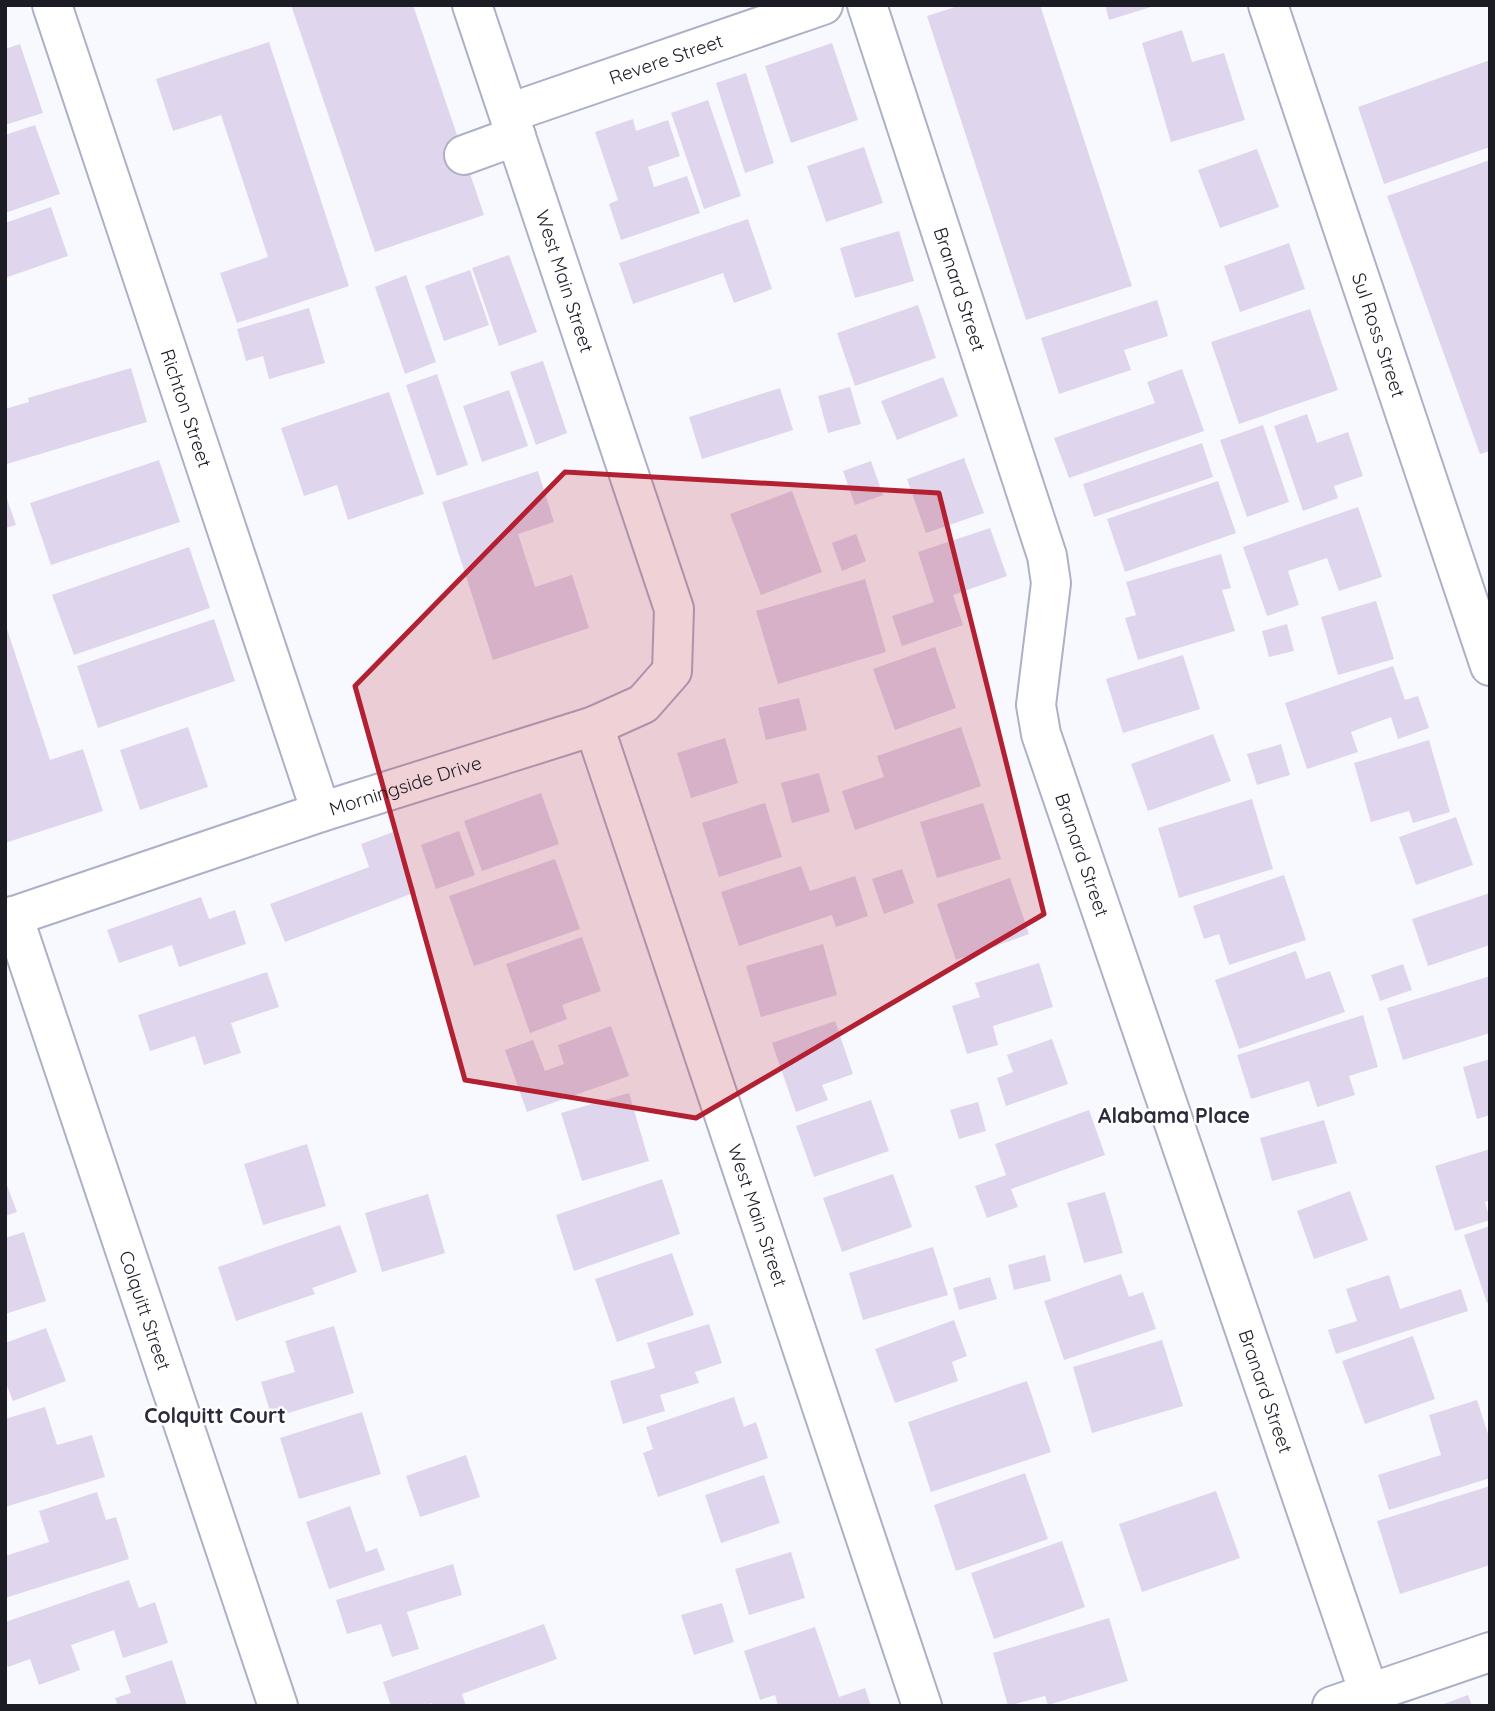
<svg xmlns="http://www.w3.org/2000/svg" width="1495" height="1711" font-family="Quicksand,sans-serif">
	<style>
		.building { fill: #dfd6ed }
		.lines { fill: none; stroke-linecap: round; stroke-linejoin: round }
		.minor-casing { stroke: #aeb0c7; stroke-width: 42 }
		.minor { stroke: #fff; stroke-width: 38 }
		.marked { fill: #b32031; fill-opacity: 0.2; stroke: #b32031; stroke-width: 5; stroke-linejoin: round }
		.labels { text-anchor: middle; stroke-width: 5; stroke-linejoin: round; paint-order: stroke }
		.street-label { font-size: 19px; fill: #1b1c24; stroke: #fff }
		.neighbourhood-label { font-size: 21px; font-weight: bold; fill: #2b2b3d; stroke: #fff }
	</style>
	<rect width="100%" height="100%" fill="#f8f9fe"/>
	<g class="building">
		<path d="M291,5H413L484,215L375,252Z"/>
		<path d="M961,5H1040L1132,286L1026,320L927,16Z"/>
		<path d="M1105,5H1154V6L1109,20Z"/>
		<path d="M1182,30L1192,62L1224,53L1245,120L1171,142L1142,43Z"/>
		<path d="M269,42L349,286L237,323L220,273L268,257L221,115L173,131L156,79Z"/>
		<path d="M832,43L858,120L791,143L765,66Z"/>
		<path d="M20,44L43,113L5,125V49Z"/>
		<path d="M1490,60V147L1384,184L1358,107Z"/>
		<path d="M746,73L774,163L745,173L716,83Z"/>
		<path d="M708,100L741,196L704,209L671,113Z"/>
		<path d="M633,119L636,131L668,120L680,156L648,167L654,187L687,176L700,213L621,240L609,204L618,200L595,132Z"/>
		<path d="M35,125L60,194L5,213V135Z"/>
		<path d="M864,147L883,203L826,222L807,166Z"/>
		<path d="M1257,149L1279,207L1220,228L1198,170Z"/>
		<path d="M1490,160V451L1480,454L1387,196Z"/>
		<path d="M51,207L68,256L5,278V223Z"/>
		<path d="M748,219L772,289L734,303L723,273L633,304L619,263Z"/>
		<path d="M899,231L914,281L855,298L840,248Z"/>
		<path d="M1289,243L1305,289L1240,312L1224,266Z"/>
		<path d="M509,255L537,332L499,346L472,268Z"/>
		<path d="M470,270L489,325L444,341L425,286Z"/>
		<path d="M406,275L436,362L405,374L375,287Z"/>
		<path d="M1157,300L1168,336L1124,350L1131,370L1059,394L1041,338Z"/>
		<path d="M918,305L936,358L855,386L837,333Z"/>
		<path d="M309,308L325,363L269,379L263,356L246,361L237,329Z"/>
		<path d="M1310,309L1338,390L1239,424L1211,342Z"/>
		<path d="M543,361L567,433L536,445L510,372Z"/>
		<path d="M131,368L147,422L7,464L5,459V409L29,402L28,398Z"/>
		<path d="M1182,369L1204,431L1069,478L1054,438L1155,403L1147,382Z"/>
		<path d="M437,374L468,465L437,476L406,385Z"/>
		<path d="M943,377L958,416L897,440L881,401Z"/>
		<path d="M850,387L861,424L828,433L818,396Z"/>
		<path d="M780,388L793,430L702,459L689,417Z"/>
		<path d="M509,390L528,446L482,462L463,406Z"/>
		<path d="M389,392L424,494L348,520L337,485L304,496L281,428Z"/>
		<path d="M1307,414L1317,443L1348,432L1363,476L1334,486L1338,498L1303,511L1274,426Z"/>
		<path d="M1263,425L1289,502L1247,517L1220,440Z"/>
		<path d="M1202,443L1213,477L1094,517L1083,484Z"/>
		<path d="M964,458L984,513L926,533L907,479Z"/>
		<path d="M159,460L180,522L51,565L30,503Z"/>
		<path d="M871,461L883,495L855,505L843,471Z"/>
		<path d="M538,471L554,522L518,534L535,587L572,575L589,628L493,660L442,502Z"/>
		<path d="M1218,481L1236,533L1125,572L1107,519Z"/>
		<path d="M792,491L822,572L761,595L730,514Z"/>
		<path d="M5,493L16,525L5,528Z"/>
		<path d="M1358,507L1382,577L1339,591L1327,558L1288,571L1299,605L1267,616L1243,547Z"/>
		<path d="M990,528L1007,576L953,595L963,625L902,646L892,616L934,602L918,552Z"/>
		<path d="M856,534L866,561L842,571L832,543Z"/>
		<path d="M189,547L210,608L74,655L52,595Z"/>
		<path d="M1221,554L1231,588L1222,590L1235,631L1138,660L1125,618L1136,615L1126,582Z"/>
		<path d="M865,579L886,652L778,684L756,611Z"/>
		<path d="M1376,601L1394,659L1338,675L1321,617Z"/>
		<path d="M214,619L235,681L98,728L77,666Z"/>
		<path d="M1287,624L1294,651L1269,657L1262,631Z"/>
		<path d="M6,626L50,760L83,749L103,811L5,843Z"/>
		<path d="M935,647L956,708L895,730L873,669Z"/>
		<path d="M1183,655L1200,709L1123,733L1106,679Z"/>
		<path d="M1393,666L1405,700L1418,696L1429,728L1398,739L1391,717L1351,732L1358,752L1307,769L1285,703Z"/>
		<path d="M799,698L807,730L766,740L758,708Z"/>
		<path d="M188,727L208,787L140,810L120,750Z"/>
		<path d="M961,727L981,786L855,830L842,791L884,777L877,756Z"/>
		<path d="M1213,734L1231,781L1148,811L1131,764Z"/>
		<path d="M725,738L738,783L691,798L677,753Z"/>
		<path d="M1429,740L1450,812L1413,823L1409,811L1371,822L1354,763Z"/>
		<path d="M1281,744L1290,775L1257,785L1247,754Z"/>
		<path d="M819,773L830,812L792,823L781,783Z"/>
		<path d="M541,793L559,844L482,871L464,821Z"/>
		<path d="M1252,799L1273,869L1179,898L1158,828Z"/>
		<path d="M765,803L782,857L719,877L702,823Z"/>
		<path d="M983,803L1001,859L937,878L920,822Z"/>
		<path d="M1456,817L1473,865L1416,885L1399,837Z"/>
		<path d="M459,831L475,875L436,889L421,845Z"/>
		<path d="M393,832L416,892L285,942L270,904L369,867L361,844Z"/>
		<path d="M555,859L580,929L474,966L449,896Z"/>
		<path d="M801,866L810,891L855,876L868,916L836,927L832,915L739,946L721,892Z"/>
		<path d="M902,869L914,903L884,914L872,879Z"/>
		<path d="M1284,875L1306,940L1229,965L1219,934L1204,939L1193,906Z"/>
		<path d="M1010,878L1029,934L956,960L937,904Z"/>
		<path d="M1490,893V945L1428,966L1412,919Z"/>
		<path d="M201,897L209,919L235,910L246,944L179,967L172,945L119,963L107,930Z"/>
		<path d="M582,937L601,991L562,1005L567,1019L530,1033L506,964Z"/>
		<path d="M823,944L837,995L761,1017L746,966Z"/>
		<path d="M1296,951L1306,979L1330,971L1345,1012L1239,1049L1215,980Z"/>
		<path d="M1039,963L1053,1007L993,1026L998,1045L967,1054L952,1006L980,997L975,983Z"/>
		<path d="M1403,964L1412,990L1380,1001L1371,975Z"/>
		<path d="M267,972L279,1007L231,1023L241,1053L204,1065L195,1036L150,1051L138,1015Z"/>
		<path d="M1490,976V1033L1403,1060L1387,1008Z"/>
		<path d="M1363,1015L1378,1067L1349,1076L1355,1095L1317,1107L1309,1081L1251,1099L1237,1055Z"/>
		<path d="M835,1021L853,1074L822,1085L828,1100L796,1112L772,1043Z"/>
		<path d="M611,1026L629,1076L527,1112L505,1050L533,1040L545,1071L564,1064L558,1045Z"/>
		<path d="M1052,1039L1068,1084L1006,1106L997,1078L1013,1072L1007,1055Z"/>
		<path d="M1490,1059V1115L1477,1119L1463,1067Z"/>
		<path d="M629,1093L649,1161L582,1181L561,1113Z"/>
		<path d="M871,1100L889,1151L814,1177L796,1126Z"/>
		<path d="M978,1102L986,1131L959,1139L950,1110Z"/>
		<path d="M1089,1110L1105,1155L1011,1189L1018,1207L987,1218L975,1186L1006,1175L995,1144Z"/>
		<path d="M1324,1120L1337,1163L1272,1181L1260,1138Z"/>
		<path d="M307,1144L326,1206L263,1225L244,1164Z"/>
		<path d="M1490,1149V1200L1485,1202L1490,1220L1455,1231L1435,1166Z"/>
		<path d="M893,1174L912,1227L842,1252L823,1198Z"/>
		<path d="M662,1179L680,1234L574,1271L556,1215Z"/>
		<path d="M5,1180L17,1212L5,1216Z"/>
		<path d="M1350,1191L1368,1240L1314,1259L1297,1211Z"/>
		<path d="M1105,1192L1123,1253L1084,1263L1067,1203Z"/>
		<path d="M428,1194L445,1253L382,1272L365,1213Z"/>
		<path d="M340,1225L357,1272L312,1288L315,1294L236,1321L218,1267Z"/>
		<path d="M1490,1226V1302L1487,1303L1464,1235Z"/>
		<path d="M24,1232L46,1301L5,1314V1238Z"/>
		<path d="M933,1247L948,1295L863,1320L849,1273Z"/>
		<path d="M672,1253L694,1315L617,1342L595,1279Z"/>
		<path d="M1045,1255L1051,1281L1014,1290L1008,1265Z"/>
		<path d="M1121,1274L1129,1297L1143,1292L1156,1329L1064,1360L1044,1301Z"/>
		<path d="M1389,1275L1400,1309L1461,1289L1468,1311L1336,1354L1328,1330L1357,1321L1346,1289Z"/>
		<path d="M990,1277L997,1299L959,1310L953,1288Z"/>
		<path d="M954,1320L967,1356L952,1362L958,1381L895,1403L875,1349Z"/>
		<path d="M709,1324L722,1363L695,1372L699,1383L660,1395L665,1411L623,1424L610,1381L655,1368L647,1343Z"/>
		<path d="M334,1326L354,1393L272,1418L261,1382L295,1372L285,1341Z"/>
		<path d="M46,1328L66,1381L13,1401L5,1381V1343Z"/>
		<path d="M1413,1336L1435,1399L1365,1424L1342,1361Z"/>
		<path d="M1162,1340L1183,1406L1092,1433L1073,1367Z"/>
		<path d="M1027,1381L1051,1452L931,1492L908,1422Z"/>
		<path d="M734,1397L744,1427L756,1422L768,1458L658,1497L643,1453L653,1449L646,1427Z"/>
		<path d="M1477,1400L1490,1440V1478L1389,1510L1378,1475L1441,1455L1429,1415Z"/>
		<path d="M45,1407L57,1445L92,1435L105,1477L5,1507V1419Z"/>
		<path d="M362,1412L381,1474L299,1499L280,1438Z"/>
		<path d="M466,1455L480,1497L420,1517L406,1476Z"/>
		<path d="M1025,1473L1048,1539L956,1571L934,1505Z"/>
		<path d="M764,1475L780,1523L721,1543L705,1495Z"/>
		<path d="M1490,1486V1565L1400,1594L1377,1521Z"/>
		<path d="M1216,1491L1240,1558L1142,1592L1119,1524Z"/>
		<path d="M97,1492L106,1520L116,1517L129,1559L5,1598V1556L49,1542L39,1511Z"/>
		<path d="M350,1506L366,1552L377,1548L385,1570L329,1589L306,1522Z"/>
		<path d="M1062,1541L1085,1607L994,1639L971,1573Z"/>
		<path d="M791,1552L805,1598L749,1615L735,1569Z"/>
		<path d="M453,1564L462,1595L407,1612L419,1649L392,1657L381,1624L347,1634L336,1600Z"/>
		<path d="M129,1580L139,1608L155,1602L168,1643L123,1658L114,1630L71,1645L80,1670L39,1685L30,1659L8,1667L5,1659V1622Z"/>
		<path d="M722,1603L734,1642L694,1655L681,1615Z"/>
		<path d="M1109,1618L1128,1681L1048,1705L1045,1696L1008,1706L993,1653Z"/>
		<path d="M544,1624L557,1659L462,1694L466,1706H433L432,1703L424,1706H391L383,1682Z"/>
		<path d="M815,1627L839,1697L865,1688L871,1706H778L775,1695L760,1700L744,1651Z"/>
		<path d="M172,1660L187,1706H118L115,1698L131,1693L125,1676Z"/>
		<path d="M1468,1695L1472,1706H1441V1705Z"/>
	</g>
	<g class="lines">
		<defs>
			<g id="minor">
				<path id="s1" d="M52,5L321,812"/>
				<path id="s2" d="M867,5L1047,556L1051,583L1036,705L1041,734L1369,1693"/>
				<path id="s3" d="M1268,5L1490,666"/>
				<path id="s4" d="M509,113L823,5"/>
				<path d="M464,155L516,136"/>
				<path id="s5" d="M594,726L922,1706"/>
				<path id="s6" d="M13,916L278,1706"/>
				<path id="s7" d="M5,919L321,812L594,726L643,704L672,671L674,609L472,5"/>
				<path d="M1332,1706L1490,1652"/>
			</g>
		</defs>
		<use href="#minor" class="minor-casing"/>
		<use href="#minor" class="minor"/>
	</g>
	<path class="marked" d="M565,472L939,493L1044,914L696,1118L465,1080L355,686Z"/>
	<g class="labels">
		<g class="street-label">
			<text dy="7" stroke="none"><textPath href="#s4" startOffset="166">Revere Street</textPath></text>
			<text transform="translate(565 281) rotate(72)" y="7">West Main Street</text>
			<text dy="7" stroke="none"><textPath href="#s2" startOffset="299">Branard Street</textPath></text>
			<text dy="7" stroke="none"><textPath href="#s3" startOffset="348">Sul Ross Street</textPath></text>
			<text dy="7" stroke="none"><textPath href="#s1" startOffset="425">Richton Street</textPath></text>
			<text dy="7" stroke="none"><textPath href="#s7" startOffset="422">Morningside Drive</textPath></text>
			<text dy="7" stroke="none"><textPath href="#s2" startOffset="887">Branard Street</textPath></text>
			<text dy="7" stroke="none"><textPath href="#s5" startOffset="516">West Main Street</textPath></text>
			<text dy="7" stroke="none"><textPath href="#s6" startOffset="416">Colquitt Street</textPath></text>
			<text dy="7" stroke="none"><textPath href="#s2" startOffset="1454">Branard Street</textPath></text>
		</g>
		<g class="neighbourhood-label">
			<text x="1174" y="1123">Alabama Place</text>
			<text x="215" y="1423">Colquitt Court</text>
		</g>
	</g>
	<rect width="1495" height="1711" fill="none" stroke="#1b1c24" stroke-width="14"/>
</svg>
